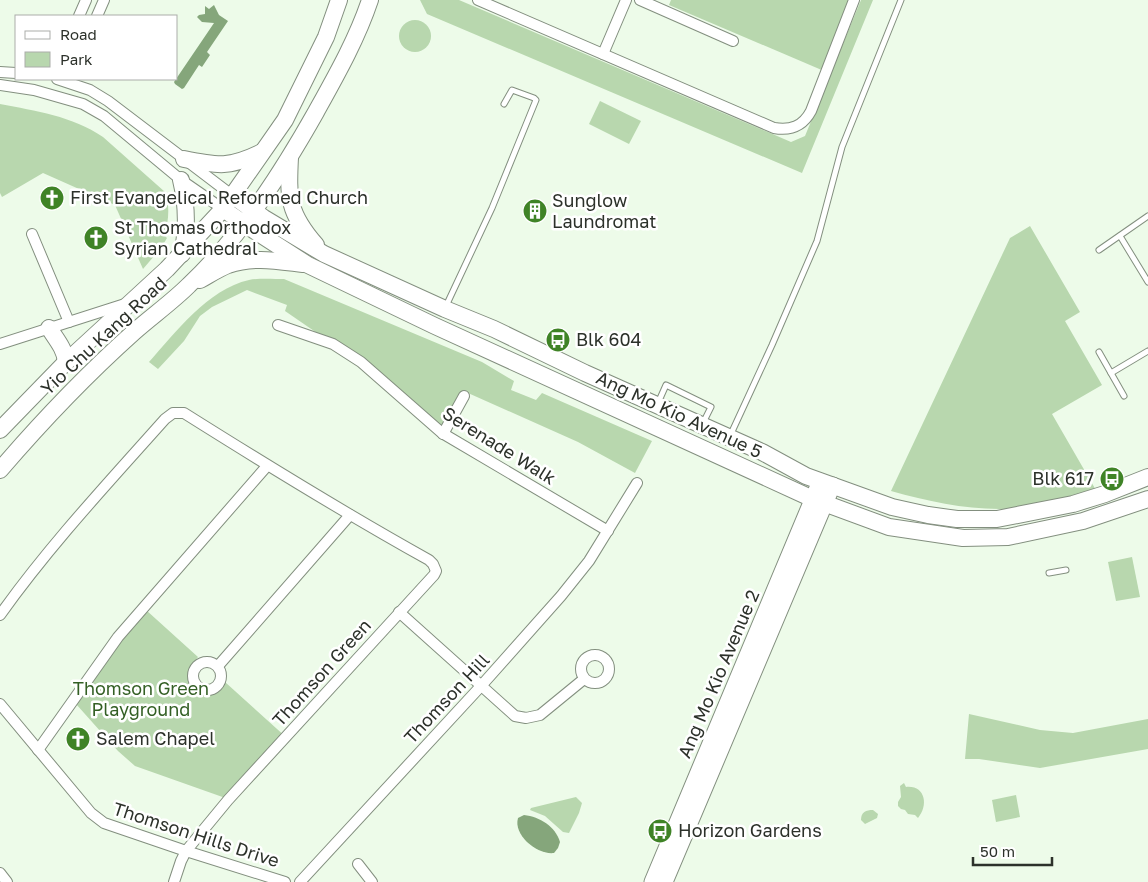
<svg xmlns="http://www.w3.org/2000/svg" width="1148" height="882" font-family="'Golos Text',sans-serif">
	<style>
		.green { fill: #b8d7ae }
		.water { fill: #85a67b }
		.lines { fill: none; stroke-linecap: round; stroke-linejoin: round }
		.lane-casing { stroke: #838f7f; stroke-width: 7 }
		.street-casing { stroke: #838f7f; stroke-width: 12 }
		.secondary-casing { stroke: #838f7f; stroke-width: 17 }
		.primary-casing { stroke: #838f7f; stroke-width: 18 }
		.lane { stroke: #fff; stroke-width: 5 }
		.street { stroke: #fff; stroke-width: 10 }
		.secondary { stroke: #fff; stroke-width: 15 }
		.primary { stroke: #fff; stroke-width: 16 }
		.labels { text-anchor: middle; stroke-width: 5; stroke-linejoin: round; paint-order: stroke }
		.poi-label { font-size: 18px; fill: #2c312a; stroke: #fff; text-anchor: start }
		.street-label { font-size: 18px; fill: #2c312a; stroke: #fff }
		.park-label { font-size: 18px; fill: #335f24; stroke: #fff }
	</style>
	<rect width="100%" height="100%" fill="#edfbe9"/>
	<g class="green">
		<path d="M420,0H459L791,142L805,136L861,0H873L802,173L427,14Z"/>
		<path d="M671,0H855L824,71L669,5Z"/>
		<circle cx="415" cy="36" r="16"/>
		<path d="M600,101L641,121L629,144L589,124Z"/>
		<path d="M0,104C36,111 72,116 103,137L165,192C170,205 169,222 164,235L167,238L161,248L143,269L115,205L43,173L2,197L0,193Z"/>
		<path d="M1030,226L1080,312L1065,321L1102,385L1052,414L1097,492C1072,497 1047,505 1021,508C977,512 934,503 891,491L1010,238Z"/>
		<path d="M284,279L482,362L514,381L511,390L536,400L542,393L652,441L635,473L578,442L468,393L442,433L333,344L285,311L287,305L247,290L212,307L200,316L184,341L158,369L149,362C175,333 208,289 249,280C259,278 273,279 284,279Z"/>
		<path d="M1132,557L1140,597L1116,601L1108,562Z"/>
		<path d="M146,610L198,657C194,662 189,667 189,675C188,689 204,701 217,691C220,689 222,685 225,682L287,738L231,800L135,766L118,751L76,704L117,643Z"/>
		<path d="M969,714L1040,730L1073,733L1148,719V749L1040,768L979,759H965Z"/>
		<path d="M904,783L906,787C925,785 929,805 918,818L915,815L908,814L905,810L901,809L898,806V802L901,797L900,786Z"/>
		<path d="M1016,795L1020,817L996,822L992,800Z"/>
		<path d="M576,797L582,803L579,813L569,833L563,832L545,816L530,810L531,808Z"/>
		<path d="M873,810L878,814L877,818L865,824L861,820C861,812 866,810 873,810Z"/>
	</g>
	<g class="water">
		<path d="M214,5L219,15L217,17L219,15L228,21L207,52L210,55L202,67L199,65L184,88L182,89L175,84L174,82L214,23L202,22L197,17L199,15L205,14V6L209,9Z"/>
		<path d="M524,815C540,817 555,826 560,842L558,848L554,853C537,855 513,835 518,818Z"/>
	</g>
	<g class="lines">
		<defs>
			<g id="lane">
				<path d="M1120,236L1148,282"/>
				<path d="M1099,250L1148,216"/>
				<path d="M446,306L492,208L536,100L534,98L512,90L504,104"/>
				<path d="M1099,352L1124,396"/>
				<path d="M1111,373L1148,351"/>
				<path d="M658,403L666,385L711,407L703,423"/>
				<path d="M730,436L772,345L817,241L842,147L901,0"/>
				<path d="M1049,573L1066,570"/>
			</g>
			<g id="street">
				<path d="M478,0L774,128C791,131 803,126 811,111L854,0"/>
				<path d="M640,0L733,41"/>
				<path d="M79,16L86,0"/>
				<path d="M97,16L104,0"/>
				<path d="M603,54L626,0"/>
				<path d="M0,72L16,73"/>
				<path d="M57,79L90,90L108,101L233,196"/>
				<path d="M0,85L34,90L83,104L104,116L181,180L223,209"/>
				<path d="M32,234L69,322"/>
				<path d="M278,325L333,344L361,362L442,433L608,531"/>
				<path d="M0,344L125,304"/>
				<path d="M443,434L464,396"/>
				<path d="M399,612L515,716L526,718L540,715L584,679"/>
				<path d="M0,615C50,545 108,483 165,419L173,413H184C265,464 346,514 429,560L433,564L436,571L434,575L228,800L186,851L181,861L174,882"/>
				<circle cx="595" cy="669" r="14"/>
				<circle cx="207" cy="676" r="14"/>
				<path d="M218,666L350,515"/>
				<path d="M0,704L91,813L104,823L186,851L285,882"/>
				<path d="M38,750L118,637L267,466"/>
				<path d="M358,864L372,882"/>
				<path d="M0,873L7,882"/>
				<path d="M300,882L481,686L561,596L589,561L637,483"/>
			</g>
			<g id="secondary">
				<path d="M652,882L820,481"/>
				<path d="M665,882L833,485"/>
			</g>
			<g id="primary">
				<path d="M290,157C288,198 288,213 316,245"/>
				<path d="M184,159C218,166 230,168 262,152"/>
				<path d="M181,180C187,205 188,228 182,254"/>
				<path d="M233,196L264,218L324,254L445,309L494,329L585,373L762,452L806,476L892,507L928,515L957,519H997L1073,504L1105,494L1148,477"/>
				<path d="M223,209L255,231L308,265L435,326L813,499L889,527L963,538L1008,537L1083,521L1148,499"/>
				<path d="M200,280C209,275 218,269 228,265C253,256 278,261 303,264"/>
				<path d="M49,328C56,339 65,349 66,362"/>
				<path d="M0,430L66,362L167,269L223,209L285,120L326,37L339,0"/>
				<path d="M0,470C42,421 86,375 134,332C152,316 172,302 189,285C241,236 281,174 316,112C336,76 357,39 370,0"/>
			</g>
		</defs>
		<use href="#lane" class="lane-casing"/>
		<use href="#street" class="street-casing"/>
		<use href="#secondary" class="secondary-casing"/>
		<use href="#primary" class="primary-casing"/>
		<use href="#lane" class="lane"/>
		<use href="#street" class="street"/>
		<use href="#secondary" class="secondary"/>
		<use href="#primary" class="primary"/>
	</g>
	<defs>
		<symbol id="church-disc" viewBox="-11 -11 22 22"><circle r="9.5" fill="#3f8326" stroke="#fff"/><path d="M-1.2-6h2.4v3.5h3.3v2.4h-3.3V6h-2.4V-.1h-3.3v-2.4h3.3Z" fill="#fff"/></symbol>
		<symbol id="building-disc" viewBox="-11 -11 22 22"><circle r="9.5" fill="#3f8326" stroke="#fff"/><path d="M-4-6H4V6H1V3H-1V6H-4ZM-2.5-4.3h1.7v1.8h-1.7ZM.8-4.3h1.7v1.8H.8ZM-2.5-1h1.7V.8h-1.7ZM.8-1h1.7V.8H.8Z" fill="#fff"/></symbol>
		<symbol id="bus-disc" viewBox="-11 -11 22 22"><circle r="9.5" fill="#3f8326" stroke="#fff"/><path d="M-5-6H5V4H4V6H2V4H-2V6H-4V4H-5ZM-3.5-4V0h7V-4ZM-3.5 1.2v1.5H-2V1.2ZM2 1.2v1.5H3.5V1.2Z" fill="#fff"/></symbol>
	</defs>
	<g fill-rule="evenodd">
		<use href="#church-disc" x="38" y="184" width="28" height="28"/>
		<use href="#building-disc" x="521" y="197" width="28" height="28"/>
		<use href="#church-disc" x="82" y="224" width="28" height="28"/>
		<use href="#bus-disc" x="544" y="326" width="28" height="28"/>
		<use href="#bus-disc" x="1098" y="465" width="28" height="28"/>
		<use href="#church-disc" x="64" y="725" width="28" height="28"/>
		<use href="#bus-disc" x="646" y="817" width="28" height="28"/>
	</g>
	<g class="labels">
		<g class="poi-label">
			<text x="70" y="204">First Evangelical Reformed Church</text>
			<text x="552" y="207">Sunglow<tspan x="552" dy="21">Laundromat</tspan></text>
			<text x="114" y="234">St Thomas Orthodox<tspan x="114" dy="21">Syrian Cathedral</tspan></text>
			<text x="576" y="346">Blk 604</text>
			<text x="1094" y="485" text-anchor="end">Blk 617</text>
			<text x="96" y="745">Salem Chapel</text>
			<text x="678" y="837">Horizon Gardens</text>
		</g>
		<g class="street-label">
			<text transform="translate(104 336) rotate(-43)" y="6">Yio Chu Kang Road</text>
			<text transform="translate(679 415) rotate(25)" y="6">Ang Mo Kio Avenue 5</text>
			<text transform="translate(499 446) rotate(32)" y="6">Serenade Walk</text>
			<text transform="translate(322 673) rotate(-48)" y="6">Thomson Green</text>
			<text transform="translate(719 674) rotate(-67)" y="6">Ang Mo Kio Avenue 2</text>
			<text transform="translate(447 699) rotate(-47)" y="6">Thomson Hill</text>
			<text transform="translate(196 835) rotate(18)" y="6">Thomson Hills Drive</text>
		</g>
		<g class="park-label">
			<text x="141" y="695">Thomson Green<tspan x="141" dy="21">Playground</tspan></text>
		</g>
	</g>
	<rect x="15" y="15" width="162" height="65" fill="#ffffff" stroke="#abadaa"/>
	<rect x="25" y="31" width="25" height="8" fill="#ffffff" stroke="#abadaa"/>
	<text x="60" y="40" font-size="15" fill="#2c312a">Road</text>
	<rect x="25" y="52" width="25" height="15" fill="#b8d7ae" stroke="#abadaa"/>
	<text x="60" y="65" font-size="15" fill="#2c312a">Park</text>
	<path d="M973 857v8h79v-8" fill="none" stroke="#2c312a" stroke-width="2.5"/>
	<text x="980" y="857" font-size="15" fill="#2c312a" stroke="#ffffff" stroke-width="4" paint-order="stroke">50 m</text>
</svg>
